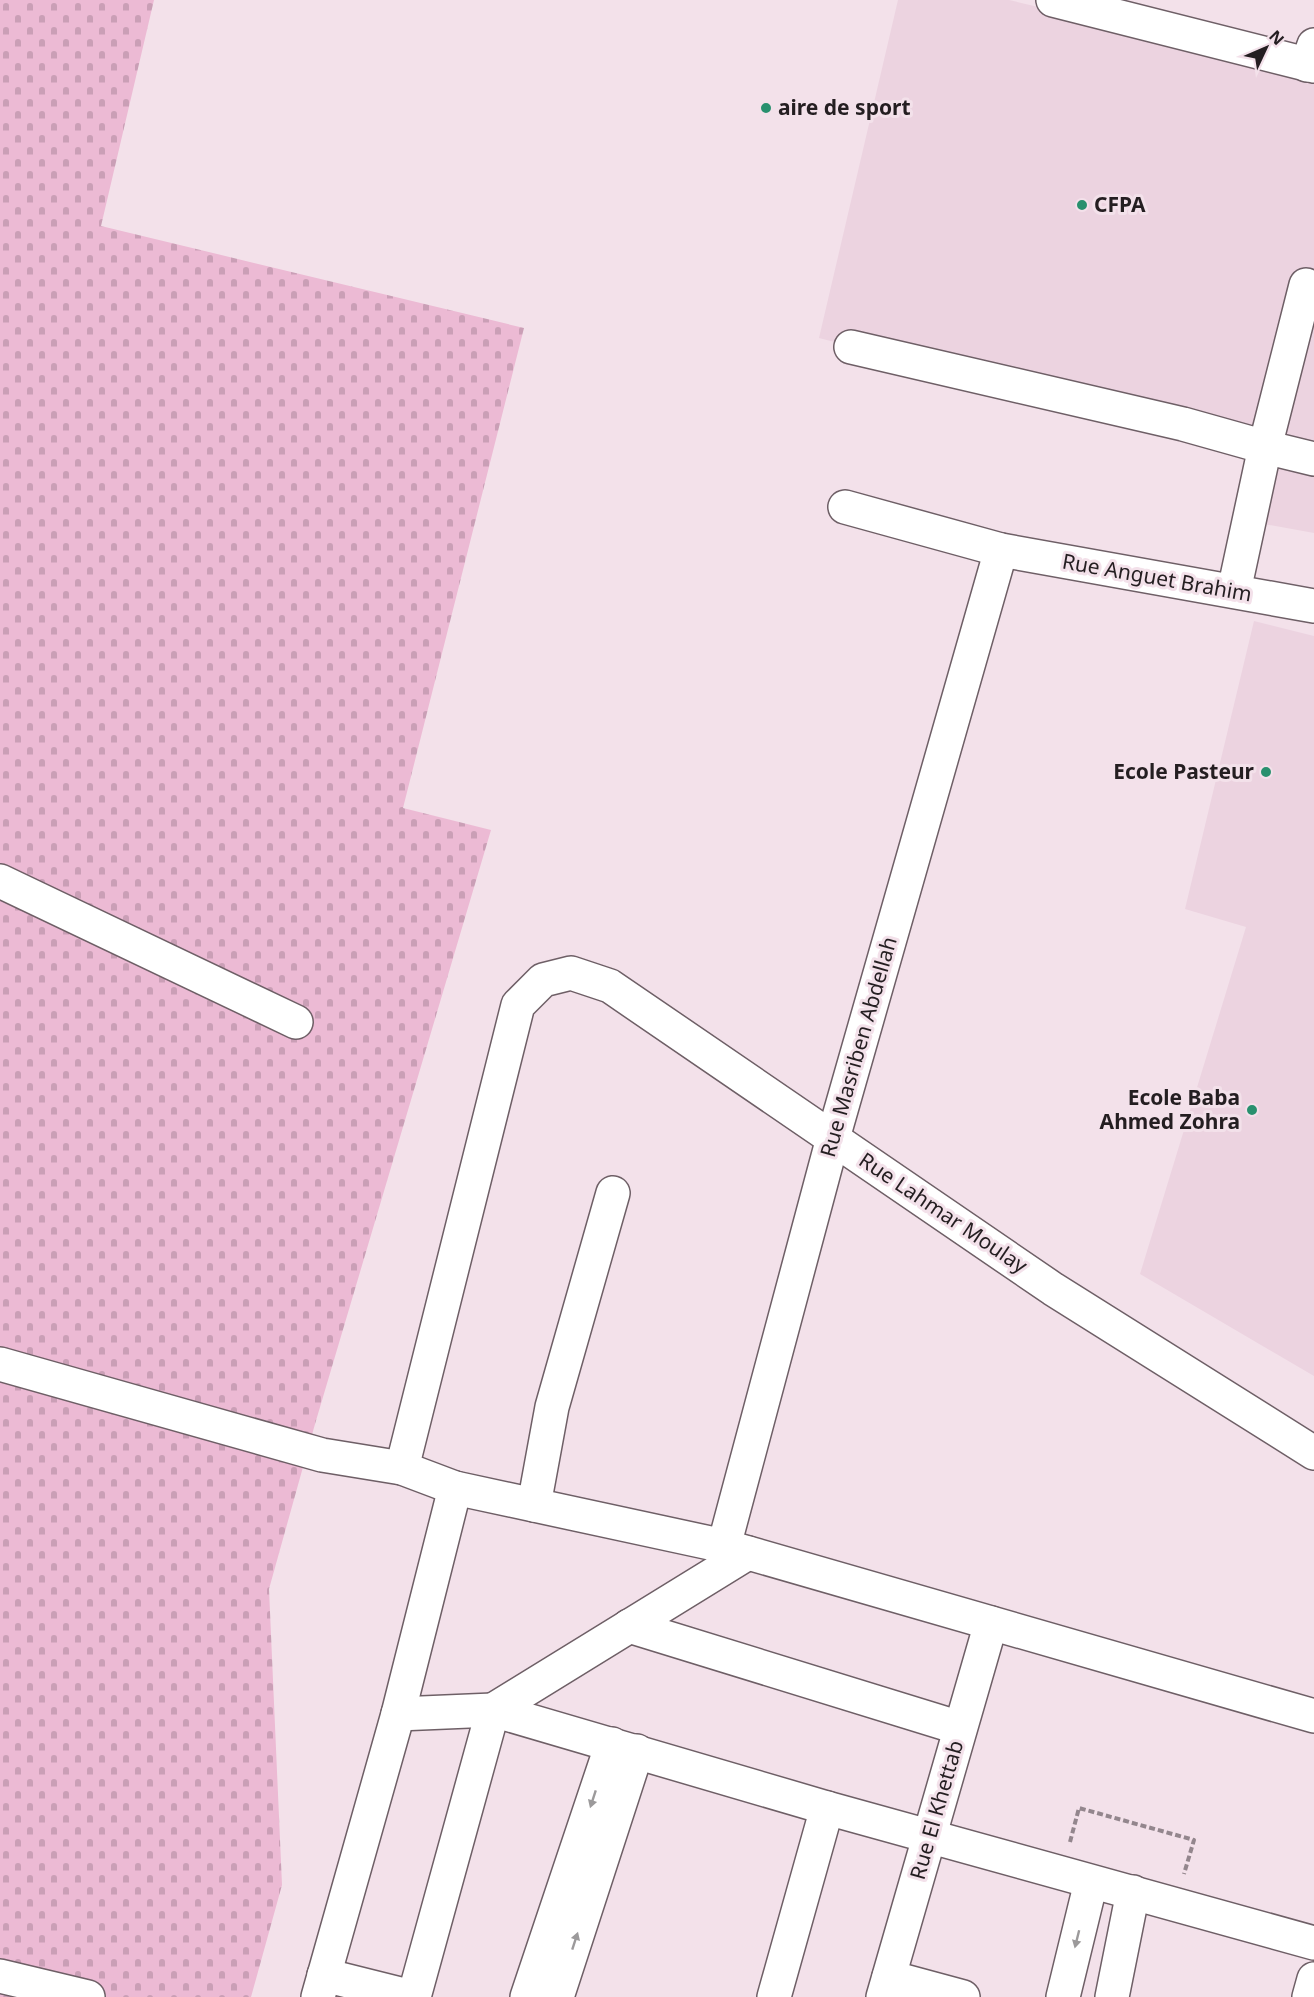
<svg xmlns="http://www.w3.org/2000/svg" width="1314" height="1997" font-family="'Noto Sans',sans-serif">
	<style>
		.built { fill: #ecd3e0 }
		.cemetery { fill: url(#cemetery-stones) }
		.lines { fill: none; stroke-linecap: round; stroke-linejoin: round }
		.minor-casing { stroke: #6e5f66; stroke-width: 36 }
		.major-casing { stroke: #6e5f66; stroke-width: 36 }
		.path { stroke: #93868d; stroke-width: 4; stroke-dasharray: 6 3; stroke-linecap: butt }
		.minor { stroke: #fff; stroke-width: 33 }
		.major { stroke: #fff; stroke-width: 33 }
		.oneway { fill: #9c9a9b }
		.poi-dot { fill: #28906e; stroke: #f3e1ea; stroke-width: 2 }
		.labels { text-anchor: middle; stroke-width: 6; stroke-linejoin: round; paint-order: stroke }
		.poi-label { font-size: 21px; font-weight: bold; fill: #241e21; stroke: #f3e1ea; text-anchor: start }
		.street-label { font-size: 21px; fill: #241e21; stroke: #f3e1ea }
	</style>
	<defs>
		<pattern id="cemetery-stones" width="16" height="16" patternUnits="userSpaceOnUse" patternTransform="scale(1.5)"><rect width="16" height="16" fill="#ecbad4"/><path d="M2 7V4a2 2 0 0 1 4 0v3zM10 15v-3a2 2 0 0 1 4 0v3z" fill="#ca9fb6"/></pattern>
	</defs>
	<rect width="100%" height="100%" fill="#f3e1ea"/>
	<g class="built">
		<path d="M898,0H1009L1314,72V533L1242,520L1264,453L819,338Z"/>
		<path d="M1254,621L1314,636V1376L1140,1274L1246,927L1185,909Z"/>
	</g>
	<path class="cemetery" d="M0,0H154L101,226L524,328L403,808L491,830L315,1424L269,1589L282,1885L251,1997H0Z"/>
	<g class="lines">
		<defs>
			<g id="minor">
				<path d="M1307,65L1314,45"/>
				<path d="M851,347L1183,424L1265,447L1314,459"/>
				<path d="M845,507L1001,550L1314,606"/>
				<path d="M1234,591L1265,447L1306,285"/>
				<path d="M0,881L296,1022"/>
				<path d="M0,1364L322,1455L402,1468L455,1488L724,1546L1314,1716"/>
				<path d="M402,1468L518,1005L543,980L571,973L610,986L1053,1289L1314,1453"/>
				<path d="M534,1505L552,1407L613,1193"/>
				<path d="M724,1546L833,1138L1001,550"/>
				<path d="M629,1626L960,1728"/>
				<path d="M398,1714L493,1710L827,1808L1314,1943"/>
				<path d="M324,1975L412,1997"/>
				<path d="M0,1976L88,1997"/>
				<path d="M889,1977L963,1997"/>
				<path d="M318,1997L398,1714L455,1488"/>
				<path d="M414,1997L493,1710L748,1553"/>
				<path d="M527,1997L612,1744"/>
				<path d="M557,1997L637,1751"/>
				<path d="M774,1997L827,1808"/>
				<path d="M883,1997L991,1623"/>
				<path d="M1063,1997L1091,1882"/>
				<path d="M1112,1997L1133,1892"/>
				<path d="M1309,1997L1314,1979"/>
			</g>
			<path id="major" d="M1053,0L1314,66"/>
		</defs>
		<use href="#minor" class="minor-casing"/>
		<use href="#major" class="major-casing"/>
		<path class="path" d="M1070,1842L1079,1808L1194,1840L1184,1874"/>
		<use href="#minor" class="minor"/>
		<use href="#major" class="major"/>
	</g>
	<defs><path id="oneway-solid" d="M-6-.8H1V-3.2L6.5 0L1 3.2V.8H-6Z" transform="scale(1.5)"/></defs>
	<g class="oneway">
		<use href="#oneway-solid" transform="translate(593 1799) rotate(108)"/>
		<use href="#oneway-solid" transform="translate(1077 1939) rotate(104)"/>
		<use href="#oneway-solid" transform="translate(575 1941) rotate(-72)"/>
	</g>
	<g class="poi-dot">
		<circle cx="766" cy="108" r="6"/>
		<circle cx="1082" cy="205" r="6"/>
		<circle cx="1266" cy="772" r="6"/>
		<circle cx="1252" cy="1110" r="6"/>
	</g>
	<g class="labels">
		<g class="poi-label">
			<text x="778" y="115">aire de sport</text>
			<text x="1094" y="212">CFPA</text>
			<text x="1254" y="779" text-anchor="end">Ecole Pasteur</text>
			<text x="1240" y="1105" text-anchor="end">Ecole Baba<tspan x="1240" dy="24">Ahmed Zohra</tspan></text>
		</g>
		<g class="street-label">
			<text transform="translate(1157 578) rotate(10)" y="7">Rue Anguet Brahim</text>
			<text transform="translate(859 1047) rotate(-74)" y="7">Rue Masriben Abdellah</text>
			<text transform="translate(943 1213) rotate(34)" y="7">Rue Lahmar Moulay</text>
			<text transform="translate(937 1810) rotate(-74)" y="7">Rue El Khettab</text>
		</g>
	</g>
	<g transform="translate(1266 48) rotate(46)" stroke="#f3e1ea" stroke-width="4.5" paint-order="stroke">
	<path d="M0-4.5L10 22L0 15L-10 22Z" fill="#241e21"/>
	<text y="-9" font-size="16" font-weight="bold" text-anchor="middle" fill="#241e21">N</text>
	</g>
</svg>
